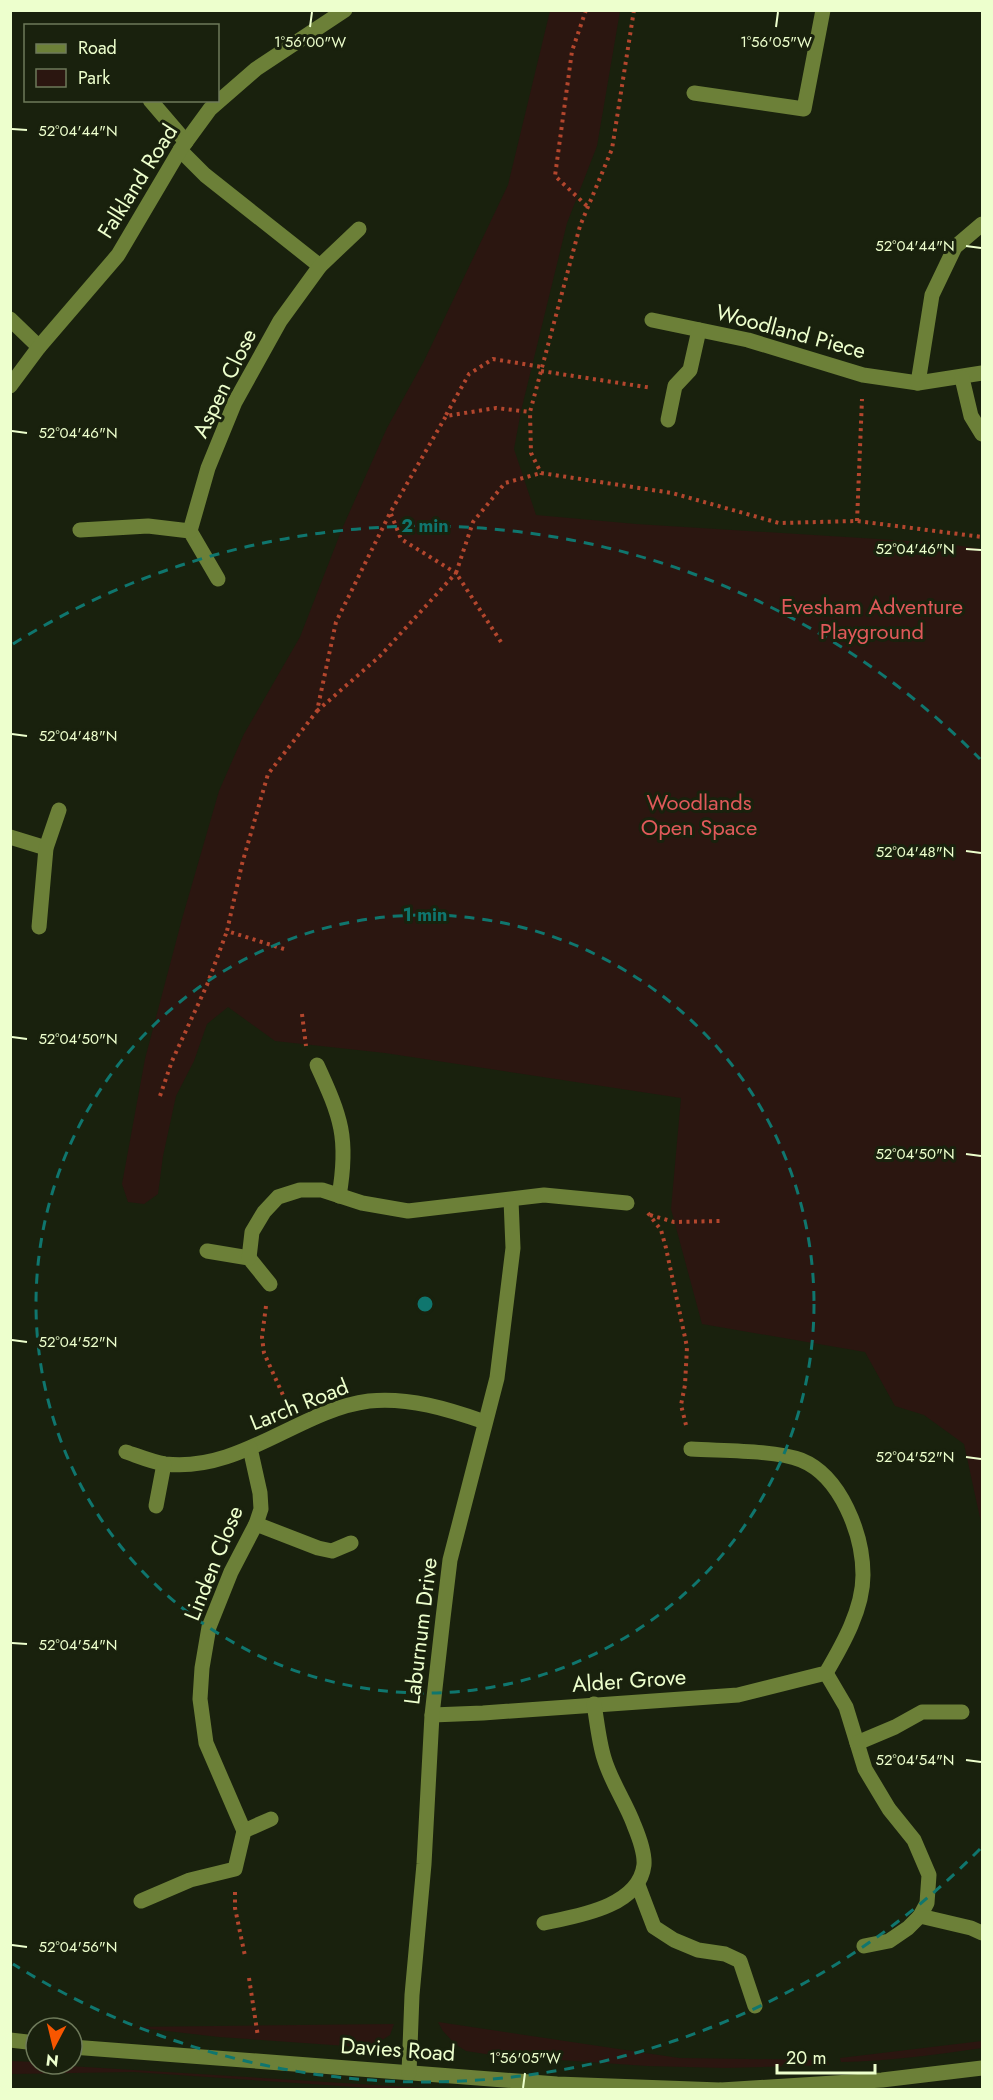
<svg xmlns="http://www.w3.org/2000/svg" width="993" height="2100" font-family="Jost,sans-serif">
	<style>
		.green { fill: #2b1610 }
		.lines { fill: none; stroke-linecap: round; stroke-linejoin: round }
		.path { stroke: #b3462d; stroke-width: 4; stroke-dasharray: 3 4.5; stroke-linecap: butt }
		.minor { stroke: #6c8038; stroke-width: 15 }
		.ticks { fill: none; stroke: #edffcd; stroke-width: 2 }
		.ring { fill: none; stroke: #0f766e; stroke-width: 3; stroke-dasharray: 10 8 }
		.labels { text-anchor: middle; stroke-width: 6; stroke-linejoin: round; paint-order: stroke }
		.street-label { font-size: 22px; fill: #edffcd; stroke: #19210d }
		.park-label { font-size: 22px; fill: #df595a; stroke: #19210d }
		.ticks-label { font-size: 15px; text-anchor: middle; fill: #edffcd; stroke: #19210d; stroke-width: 6; stroke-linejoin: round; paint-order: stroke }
		.centre { fill: #0f766e; stroke: #19210d; stroke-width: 3 }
		.ring-label { font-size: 18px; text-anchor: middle; font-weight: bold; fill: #0f766e; stroke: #19210d; stroke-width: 6; stroke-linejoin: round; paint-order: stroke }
	</style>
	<rect width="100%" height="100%" fill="#19210d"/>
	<g class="green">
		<path d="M550,11H620L597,146L567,223L521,411L514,449L536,515L636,524L941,543L982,549V1527L964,1444L924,1415L895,1406L865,1352L702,1324L671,1209L681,1098L385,1053L275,1041L228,1007L207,1024L194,1061L176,1096L163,1156L158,1194L144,1204L128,1202L122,1184L145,1059L182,919L219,791L244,734L300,637L342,529L387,428L424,361L508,185Z"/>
		<path d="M438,2022L679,2058L827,2060L829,2065L725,2068L647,2066L499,2056L466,2051L455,2044L443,2031Z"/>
		<path d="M394,2024L390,2035L376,2044L361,2047L219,2037L132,2027Z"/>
		<path d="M982,2041V2048C935,2055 888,2061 841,2062L840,2058Z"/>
		<path d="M11,2061L36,2062V2064L441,2089H386L133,2072L11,2074Z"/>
	</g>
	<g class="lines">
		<g class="path">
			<path d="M586,10L572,51L555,176L588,207"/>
			<path d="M634,10L612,149L580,226L530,412L531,453L541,473L672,493L779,523L857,521L982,537"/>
			<path d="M541,371L652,388"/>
			<path d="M446,415L469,374L493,359L542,367"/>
			<path d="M857,521L862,399"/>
			<path d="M501,642L456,573L473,522L505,483L541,473"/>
			<path d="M317,711L380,656L456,573L401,539L391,514"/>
			<path d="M284,949L227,931L242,864L268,774L317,711L336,622L390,513L446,416L496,408L530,412"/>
			<path d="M302,1014L306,1046"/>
			<path d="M160,1096L172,1061L207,985L227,931"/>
			<path d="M648,1213L661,1230L666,1248L687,1347L685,1385L681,1405L686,1425"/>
			<path d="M650,1215L674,1222L720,1221"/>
			<path d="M266,1306L262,1337L264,1353L287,1404"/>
			<path d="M235,1892V1908L245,1956"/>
			<path d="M249,1978L258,2037"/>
		</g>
		<g class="minor">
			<path d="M694,93L804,109L823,10"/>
			<path d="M150,100L186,142"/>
			<path d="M180,150L205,175L320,266"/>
			<path d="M10,319L39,347"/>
			<path d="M652,320L748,340L863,375L918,383L982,373"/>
			<path d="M962,378L971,416L982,434"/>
			<path d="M918,383L932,295L955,247L982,224"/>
			<path d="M10,386L39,347L118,255L180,150L210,109L256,69L345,10"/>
			<path d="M668,420L675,386L690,370L699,330"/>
			<path d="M80,530L148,526L190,531L218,579"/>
			<path d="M190,531L208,468L235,402L280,321L320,266L359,229"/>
			<path d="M10,837L46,848"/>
			<path d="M39,927L46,848L59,810"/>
			<path d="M317,1065C341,1117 349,1138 339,1196"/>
			<path d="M207,1251L249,1258L270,1284"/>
			<path d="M249,1258L252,1232L264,1212L278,1197L300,1190H322L362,1203L408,1211L544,1195L627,1203"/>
			<path d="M126,1452C138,1456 152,1462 165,1464C240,1473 299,1410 369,1401C409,1397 448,1409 485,1422"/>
			<path d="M156,1506L164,1464"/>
			<path d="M256,1524L318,1548L332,1551L351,1543"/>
			<path d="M826,1673L846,1707L865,1769L889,1809L914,1840L929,1875L927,1903L920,1916L908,1928L889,1941L864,1946"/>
			<path d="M432,1715L483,1713L738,1695L826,1673C843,1644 863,1609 863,1575C863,1535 841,1476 801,1460C775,1450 721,1451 691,1449"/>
			<path d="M857,1743L895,1727L922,1712H962"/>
			<path d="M244,1831L206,1743L200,1699L202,1668L209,1627L231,1572L256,1524L261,1509L260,1493L250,1448"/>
			<path d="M638,1885L654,1927L674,1940L698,1950L725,1954L740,1961L755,2006"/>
			<path d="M141,1901L190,1880L235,1869L244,1831L271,1819"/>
			<path d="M920,1916L971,1928L982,1933"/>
			<path d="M544,1923C577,1916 639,1907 644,1865C645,1853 639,1837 634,1825C626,1803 611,1782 604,1758C599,1742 597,1722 594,1704"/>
			<path d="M10,2040L36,2043"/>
			<path d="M72,2047L557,2084L720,2090"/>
			<path d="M409,2073L412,1995L424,1864L432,1715L443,1618L450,1560L497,1378L513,1248L511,1200"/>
			<path d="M721,2090L882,2080L982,2068"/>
		</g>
	</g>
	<path class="ticks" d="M310,27L312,12M776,27L778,12M12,129L27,130M966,246L981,248M12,431L27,433M966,549L981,550M12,734L27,736M966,851L981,853M12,1037L27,1039M966,1154L981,1156M12,1340L27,1342M966,1457L981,1459M12,1643L27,1644M966,1760L981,1762M12,1945L27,1947M523,2088L525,2073"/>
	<g class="ring">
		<circle cx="425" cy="1304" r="389"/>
		<path d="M980 1849A778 778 0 0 1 13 1964M13 644A778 778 0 0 1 980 759"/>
	</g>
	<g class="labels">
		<g class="street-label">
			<text transform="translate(137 181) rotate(-58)" y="8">Falkland Road</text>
			<text transform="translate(791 331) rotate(15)" y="8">Woodland Piece</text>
			<text transform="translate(224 383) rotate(-64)" y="8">Aspen Close</text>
			<text transform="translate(299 1404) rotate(-22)" y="8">Larch Road</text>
			<text transform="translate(213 1563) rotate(-68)" y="8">Linden Close</text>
			<text transform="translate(420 1631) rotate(-83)" y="8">Laburnum Drive</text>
			<text transform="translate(629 1680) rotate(-4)" y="8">Alder Grove</text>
			<text transform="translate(398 2049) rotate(4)" y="8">Davies Road</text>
		</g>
		<g class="park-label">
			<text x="872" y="614">Evesham Adventure<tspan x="872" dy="25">Playground</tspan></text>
			<text x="699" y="810">Woodlands<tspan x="699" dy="25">Open Space</tspan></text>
		</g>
	</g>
	<g class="ticks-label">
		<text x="310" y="47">1°56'00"W</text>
		<text x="776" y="47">1°56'05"W</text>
		<text x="78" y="136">52°04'44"N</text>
		<text x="915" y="251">52°04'44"N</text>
		<text x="78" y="438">52°04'46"N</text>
		<text x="915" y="554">52°04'46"N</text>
		<text x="78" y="741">52°04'48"N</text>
		<text x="915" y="857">52°04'48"N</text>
		<text x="78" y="1044">52°04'50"N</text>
		<text x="915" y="1159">52°04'50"N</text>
		<text x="78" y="1347">52°04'52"N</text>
		<text x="915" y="1462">52°04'52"N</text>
		<text x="78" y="1650">52°04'54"N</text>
		<text x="915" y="1765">52°04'54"N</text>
		<text x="78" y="1952">52°04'56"N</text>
		<text x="525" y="2063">1°56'05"W</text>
	</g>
	<circle cx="425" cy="1304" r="9" class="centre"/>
	<g class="ring-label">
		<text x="425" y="532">2 min</text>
		<text x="425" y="921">1 min</text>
	</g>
	<rect width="993" height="2100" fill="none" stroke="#edffcd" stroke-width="24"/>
	<rect x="24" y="24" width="195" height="78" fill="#19210d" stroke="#6e7a5a" stroke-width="1.5"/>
	<rect x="36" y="44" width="30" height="9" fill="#6c8038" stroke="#6e7a5a" stroke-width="1.5"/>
	<text x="78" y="54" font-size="18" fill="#edffcd">Road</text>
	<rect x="36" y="69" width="30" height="18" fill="#2b1610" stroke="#6e7a5a" stroke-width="1.5"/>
	<text x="78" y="84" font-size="18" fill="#edffcd">Park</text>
	<g transform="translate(54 2046) rotate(187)"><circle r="28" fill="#19210d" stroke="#6e7a5a" stroke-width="1.5"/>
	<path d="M0-4.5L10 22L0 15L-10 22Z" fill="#f85600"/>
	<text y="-9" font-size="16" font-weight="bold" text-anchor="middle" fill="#edffcd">N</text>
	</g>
	<path d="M777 2064v9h98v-9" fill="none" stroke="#edffcd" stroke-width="3"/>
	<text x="786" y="2064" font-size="18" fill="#edffcd" stroke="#19210d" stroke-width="4.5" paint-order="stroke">20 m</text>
</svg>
